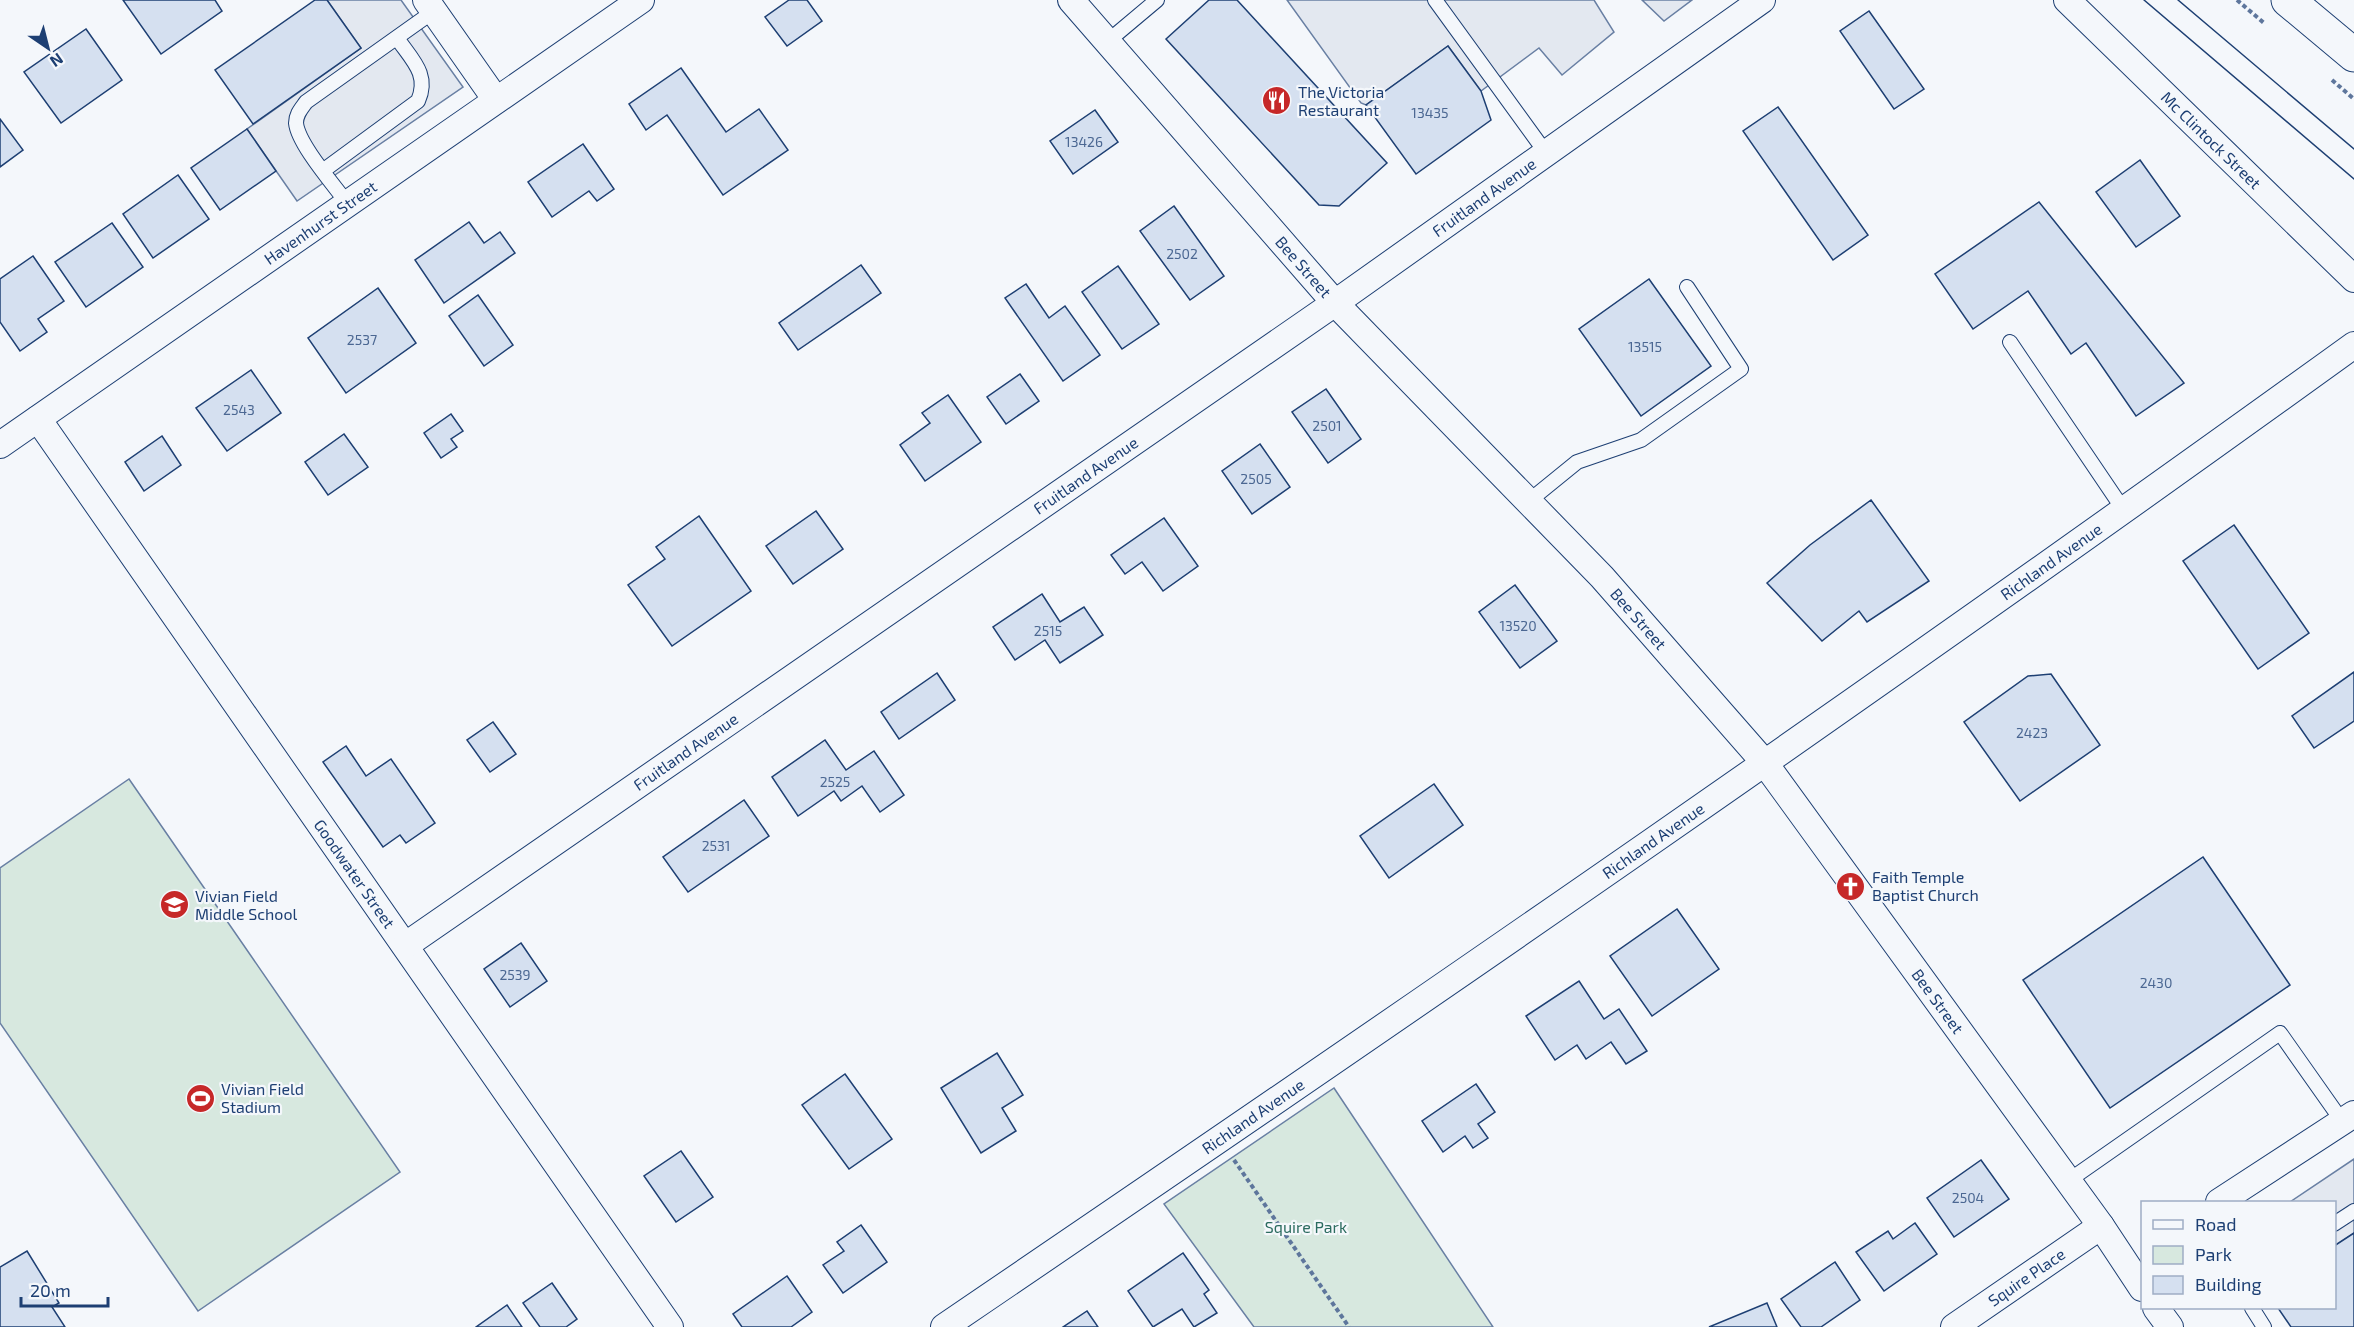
<svg xmlns="http://www.w3.org/2000/svg" width="2354" height="1327" font-family="'Exo 2',sans-serif">
	<style>
		.green { fill: #d7e8df; stroke: #687fa3; stroke-width: 1.5 }
		.parking { fill: #e3e8f0; stroke: #687fa3; stroke-width: 1.5 }
		.building { fill: #d5e0f0; stroke: #1d3f73; stroke-width: 1.5 }
		.lines { fill: none; stroke-linecap: round; stroke-linejoin: round }
		.service-casing { stroke: #1d3f73; stroke-width: 16 }
		.minor-casing { stroke: #1d3f73; stroke-width: 28 }
		.tertiary-casing { stroke: #1d3f73; stroke-width: 35 }
		.path { stroke: #5e769c; stroke-width: 4; stroke-dasharray: 4.5 3; stroke-linecap: butt }
		.service { stroke: #f4f7fb; stroke-width: 14 }
		.minor { stroke: #f4f7fb; stroke-width: 26 }
		.tertiary { stroke: #f4f7fb; stroke-width: 33 }
		.tram { stroke: #1d3f73; stroke-width: 1.5 }
		.labels { text-anchor: middle; stroke-width: 4.5; stroke-linejoin: round; paint-order: stroke }
		.number-label { font-size: 14px; fill: #4b6792 }
		.poi-label { font-size: 16px; fill: #1d3f73; stroke: #f4f7fb; text-anchor: start }
		.street-label { font-size: 16px; fill: #1d3f73; stroke: #f4f7fb }
		.park-label { font-size: 16px; fill: #2c6c60; stroke: #f4f7fb }
	</style>
	<rect width="100%" height="100%" fill="#f4f7fb"/>
	<g class="green">
		<path d="M129,779L400,1172L198,1311L0,1023V868Z"/>
		<path d="M1334,1088L1493,1327H1254L1164,1204Z"/>
	</g>
	<g class="parking">
		<path d="M327,0H401L463,87L297,201L247,129L361,48Z"/>
		<path d="M1287,0H1594L1614,32L1562,75L1539,48L1481,91L1448,46L1366,105L1361,103Z"/>
		<path d="M1642,0H1692L1664,21Z"/>
		<path d="M2354,1159V1233L2335,1246L2334,1202H2290Z"/>
	</g>
	<g class="building">
		<path d="M123,0H215L222,11L161,54Z"/>
		<path d="M315,0H327L361,48L253,124L215,70Z"/>
		<path d="M789,0H807L822,21L787,46L765,17Z"/>
		<path d="M1209,0H1237L1387,163L1339,206L1319,205L1166,39Z"/>
		<path d="M1869,11L1924,89L1894,109L1840,31Z"/>
		<path d="M86,29L122,80L61,123L24,72Z"/>
		<path d="M1448,46L1481,91L1491,120L1416,174L1366,105Z"/>
		<path d="M681,68L726,132L759,109L788,150L723,195L667,115L646,130L629,104Z"/>
		<path d="M1778,107L1868,235L1833,260L1743,131Z"/>
		<path d="M1095,110L1118,142L1073,174L1050,141Z"/>
		<path d="M0,119L23,150L0,167Z"/>
		<path d="M247,129L276,171L220,210L191,168Z"/>
		<path d="M583,144L614,189L597,201L589,191L552,217L528,182Z"/>
		<path d="M2140,160L2180,216L2136,247L2096,192Z"/>
		<path d="M178,175L209,219L153,258L123,214Z"/>
		<path d="M2039,202L2184,383L2136,416L2086,343L2071,354L2028,291L1973,329L1935,274Z"/>
		<path d="M1174,206L1224,276L1190,300L1140,231Z"/>
		<path d="M469,222L484,243L500,232L515,253L444,303L415,260Z"/>
		<path d="M112,223L143,267L86,307L55,262Z"/>
		<path d="M33,256L64,301L38,319L47,332L20,351L0,322V279Z"/>
		<path d="M861,265L881,293L798,350L779,323Z"/>
		<path d="M1118,266L1159,324L1122,349L1082,292Z"/>
		<path d="M1649,279L1711,366L1641,416L1579,329Z"/>
		<path d="M1026,284L1049,318L1065,306L1100,355L1063,381L1005,298Z"/>
		<path d="M378,288L416,343L346,393L308,338Z"/>
		<path d="M478,295L513,345L484,366L449,316Z"/>
		<path d="M251,370L281,413L227,451L196,408Z"/>
		<path d="M1020,374L1039,401L1006,424L987,397Z"/>
		<path d="M1326,389L1361,439L1328,463L1292,412Z"/>
		<path d="M948,395L981,442L925,481L900,445L930,423L922,413Z"/>
		<path d="M451,414L463,431L451,439L457,447L441,458L424,433Z"/>
		<path d="M344,434L368,467L328,495L305,462Z"/>
		<path d="M162,436L181,465L144,491L125,462Z"/>
		<path d="M1260,444L1290,487L1252,514L1222,471Z"/>
		<path d="M1871,500L1929,581L1867,622L1859,611L1822,641L1767,583L1810,545Z"/>
		<path d="M816,511L843,549L793,584L766,546Z"/>
		<path d="M699,516L751,591L672,646L628,585L665,559L656,547Z"/>
		<path d="M1164,518L1198,566L1163,591L1142,562L1125,574L1111,555Z"/>
		<path d="M2234,525L2309,633L2258,669L2183,561Z"/>
		<path d="M1515,585L1557,641L1520,668L1479,612Z"/>
		<path d="M1042,594L1060,622L1084,607L1103,635L1060,663L1045,640L1015,660L993,627Z"/>
		<path d="M2354,672V721L2314,748L2292,716Z"/>
		<path d="M937,673L955,700L899,739L881,712Z"/>
		<path d="M2051,674L2100,745L2020,801L1964,722L2028,676Z"/>
		<path d="M493,722L516,754L490,772L467,740Z"/>
		<path d="M825,740L846,770L874,751L904,795L880,812L862,786L841,801L834,791L798,816L772,777Z"/>
		<path d="M346,746L366,776L391,759L435,823L406,843L400,835L383,847L323,762Z"/>
		<path d="M1434,784L1463,825L1389,878L1360,836Z"/>
		<path d="M744,800L769,836L688,892L663,857Z"/>
		<path d="M2203,857L2290,985L2110,1108L2023,980Z"/>
		<path d="M1677,909L1719,969L1652,1016L1610,956Z"/>
		<path d="M521,943L547,981L510,1007L484,969Z"/>
		<path d="M1579,981L1604,1019L1619,1009L1647,1051L1626,1064L1611,1042L1586,1059L1577,1045L1555,1060L1526,1016Z"/>
		<path d="M997,1053L1023,1095L1002,1108L1016,1131L981,1153L941,1088Z"/>
		<path d="M845,1074L892,1139L849,1169L802,1105Z"/>
		<path d="M1476,1084L1495,1112L1478,1124L1488,1138L1473,1148L1465,1136L1443,1152L1422,1121Z"/>
		<path d="M681,1151L713,1197L676,1222L644,1176Z"/>
		<path d="M1981,1160L2009,1199L1954,1237L1927,1198Z"/>
		<path d="M1915,1223L1937,1254L1884,1291L1856,1252L1888,1231L1893,1239Z"/>
		<path d="M861,1225L887,1262L843,1293L823,1265L844,1251L837,1242Z"/>
		<path d="M2354,1233V1327H2291L2278,1308H2334V1246Z"/>
		<path d="M27,1251L59,1303L52,1307L65,1327H0V1267Z"/>
		<path d="M1183,1253L1209,1290L1204,1294L1217,1313L1194,1327L1182,1309L1153,1327L1128,1291Z"/>
		<path d="M1835,1262L1860,1300L1821,1327H1801L1781,1299Z"/>
		<path d="M787,1276L812,1312L791,1327H742L733,1314Z"/>
		<path d="M552,1283L577,1319L566,1327H540L523,1303Z"/>
		<path d="M1767,1303L1777,1327H1709Z"/>
		<path d="M507,1305L522,1327H476Z"/>
		<path d="M1087,1311L1098,1327H1063Z"/>
	</g>
	<g class="lines">
		<defs>
			<g id="service">
				<path d="M1435,0L1546,153"/>
				<path d="M1107,42L1157,0"/>
				<path d="M324,170L418,101C430,74 411,59 397,38"/>
				<path d="M347,203C334,185 298,144 296,123C296,114 301,109 306,102L434,11"/>
				<path d="M2010,342L2123,509"/>
				<path d="M1529,501L1577,462L1641,440L1741,369L1687,287"/>
				<path d="M2068,1181L2280,1033L2342,1121"/>
				<path d="M2334,1224L2354,1211"/>
				<path d="M2252,1308L2264,1327"/>
			</g>
			<g id="minor">
				<path d="M426,0L496,100"/>
				<path id="s1" d="M1071,0L1335,303L1602,577L1764,762L2101,1226L2142,1288"/>
				<path id="s2" d="M2067,0L2354,279"/>
				<path id="s3" d="M38,419L670,1327"/>
				<path id="s4" d="M0,445L641,0"/>
				<path id="s5" d="M406,945L1335,303L1762,0"/>
				<path d="M2219,1202L2354,1114"/>
				<path d="M2156,1308L2170,1327"/>
				<path id="s6" d="M944,1327C1418,1005 1890,680 2354,345"/>
				<path id="s7" d="M1954,1327L2101,1226"/>
			</g>
			<path id="tertiary" d="M2288,0L2354,55"/>
		</defs>
		<use href="#service" class="service-casing"/>
		<use href="#minor" class="minor-casing"/>
		<use href="#tertiary" class="tertiary-casing"/>
		<g class="path">
			<path d="M2237,0L2264,23"/>
			<path d="M2332,80L2354,99"/>
			<path d="M1234,1160L1349,1327"/>
		</g>
		<use href="#service" class="service"/>
		<use href="#minor" class="minor"/>
		<use href="#tertiary" class="tertiary"/>
		<g class="tram">
			<path d="M2144,0L2354,179"/>
			<path d="M2178,0L2354,149"/>
		</g>
	</g>
	<defs>
		<symbol id="restaurant-disc" viewBox="-11 -11 22 22"><circle r="9.5" fill="#c62828" stroke="#f4f7fb"/><path d="M-5-6h1v4h1v-4h1v4h1v-4h1v5L-1.5 .5V6h-2V.5L-5-1ZM5-6V6H3V1.5H1.5Q1.5-4 5-6Z" fill="#fff"/></symbol>
		<symbol id="church-disc" viewBox="-11 -11 22 22"><circle r="9.5" fill="#c62828" stroke="#f4f7fb"/><path d="M-1.2-6h2.4v3.5h3.3v2.4h-3.3V6h-2.4V-.1h-3.3v-2.4h3.3Z" fill="#fff"/></symbol>
		<symbol id="school-disc" viewBox="-11 -11 22 22"><circle r="9.5" fill="#c62828" stroke="#f4f7fb"/><path d="M0-5L7-2L0 1L-7-2ZM-4 1L0 2.5L4 1V4Q0 6-4 4Z" fill="#fff"/></symbol>
		<symbol id="stadium-disc" viewBox="-11 -11 22 22"><circle r="9.5" fill="#c62828" stroke="#f4f7fb"/><path d="M0-5a6.5 5 0 1 0 0 10a6.5 5 0 1 0 0-10ZM-3.5-1.8h7v3.6h-7Z" fill="#fff"/></symbol>
	</defs>
	<g fill-rule="evenodd">
		<use href="#restaurant-disc" x="1260" y="84" width="33" height="33"/>
		<use href="#church-disc" x="1834" y="870" width="33" height="33"/>
		<use href="#school-disc" x="158" y="888" width="33" height="33"/>
		<use href="#stadium-disc" x="184" y="1082" width="33" height="33"/>
	</g>
	<g class="labels">
		<g class="number-label">
			<text x="1430" y="118">13435</text>
			<text x="1084" y="147">13426</text>
			<text x="1182" y="259">2502</text>
			<text x="362" y="345">2537</text>
			<text x="1645" y="352">13515</text>
			<text x="239" y="415">2543</text>
			<text x="1327" y="431">2501</text>
			<text x="1256" y="484">2505</text>
			<text x="1518" y="631">13520</text>
			<text x="1048" y="636">2515</text>
			<text x="2032" y="738">2423</text>
			<text x="835" y="787">2525</text>
			<text x="716" y="851">2531</text>
			<text x="515" y="980">2539</text>
			<text x="2156" y="988">2430</text>
			<text x="1968" y="1203">2504</text>
		</g>
		<g class="poi-label">
			<text x="1298" y="98">The Victoria<tspan x="1298" dy="18">Restaurant</tspan></text>
			<text x="1872" y="883">Faith Temple<tspan x="1872" dy="18">Baptist Church</tspan></text>
			<text x="195" y="902">Vivian Field<tspan x="195" dy="18">Middle School</tspan></text>
			<text x="221" y="1095">Vivian Field<tspan x="221" dy="18">Stadium</tspan></text>
		</g>
		<g class="street-label">
			<text dy="6" stroke="none"><textPath href="#s2" startOffset="201">Mc Clintock Street</textPath></text>
			<text dy="6" stroke="none"><textPath href="#s5" startOffset="1312">Fruitland Avenue</textPath></text>
			<text dy="6" stroke="none"><textPath href="#s4" startOffset="390">Havenhurst Street</textPath></text>
			<text dy="6" stroke="none"><textPath href="#s1" startOffset="354">Bee Street</textPath></text>
			<text dy="6" stroke="none"><textPath href="#s5" startOffset="826">Fruitland Avenue</textPath></text>
			<text dy="6" stroke="none"><textPath href="#s6" startOffset="1346">Richland Avenue</textPath></text>
			<text dy="6" stroke="none"><textPath href="#s1" startOffset="840">Bee Street</textPath></text>
			<text dy="6" stroke="none"><textPath href="#s5" startOffset="340">Fruitland Avenue</textPath></text>
			<text dy="6" stroke="none"><textPath href="#s6" startOffset="860">Richland Avenue</textPath></text>
			<text dy="6" stroke="none"><textPath href="#s3" startOffset="554">Goodwater Street</textPath></text>
			<text dy="6" stroke="none"><textPath href="#s1" startOffset="1326">Bee Street</textPath></text>
			<text dy="6" stroke="none"><textPath href="#s6" startOffset="374">Richland Avenue</textPath></text>
			<text dy="6" stroke="none"><textPath href="#s7" startOffset="88">Squire Place</textPath></text>
		</g>
		<g class="park-label">
			<text x="1306" y="1233">Squire Park</text>
		</g>
	</g>
	<rect x="2141" y="1201" width="195" height="108" fill="#f4f7fb" stroke="#9eadc5" stroke-width="1.5"/>
	<rect x="2153" y="1220" width="30" height="9" fill="#f4f7fb" stroke="#9eadc5" stroke-width="1.5"/>
	<text x="2195" y="1231" font-size="18" fill="#1d3f73">Road</text>
	<rect x="2153" y="1246" width="30" height="18" fill="#d7e8df" stroke="#9eadc5" stroke-width="1.5"/>
	<text x="2195" y="1261" font-size="18" fill="#1d3f73">Park</text>
	<rect x="2153" y="1276" width="30" height="18" fill="#d5e0f0" stroke="#9eadc5" stroke-width="1.5"/>
	<text x="2195" y="1291" font-size="18" fill="#1d3f73">Building</text>
	<g transform="translate(48 48) rotate(145)" stroke="#f4f7fb" stroke-width="4.5" paint-order="stroke">
	<path d="M0-4.5L10 22L0 15L-10 22Z" fill="#1d3f73"/>
	<text y="-9" font-size="16" font-weight="bold" text-anchor="middle" fill="#1d3f73">N</text>
	</g>
	<path d="M21 1297v9h87v-9" fill="none" stroke="#1d3f73" stroke-width="3"/>
	<text x="30" y="1297" font-size="18" fill="#1d3f73" stroke="#f4f7fb" stroke-width="4.5" paint-order="stroke">20 m</text>
</svg>
